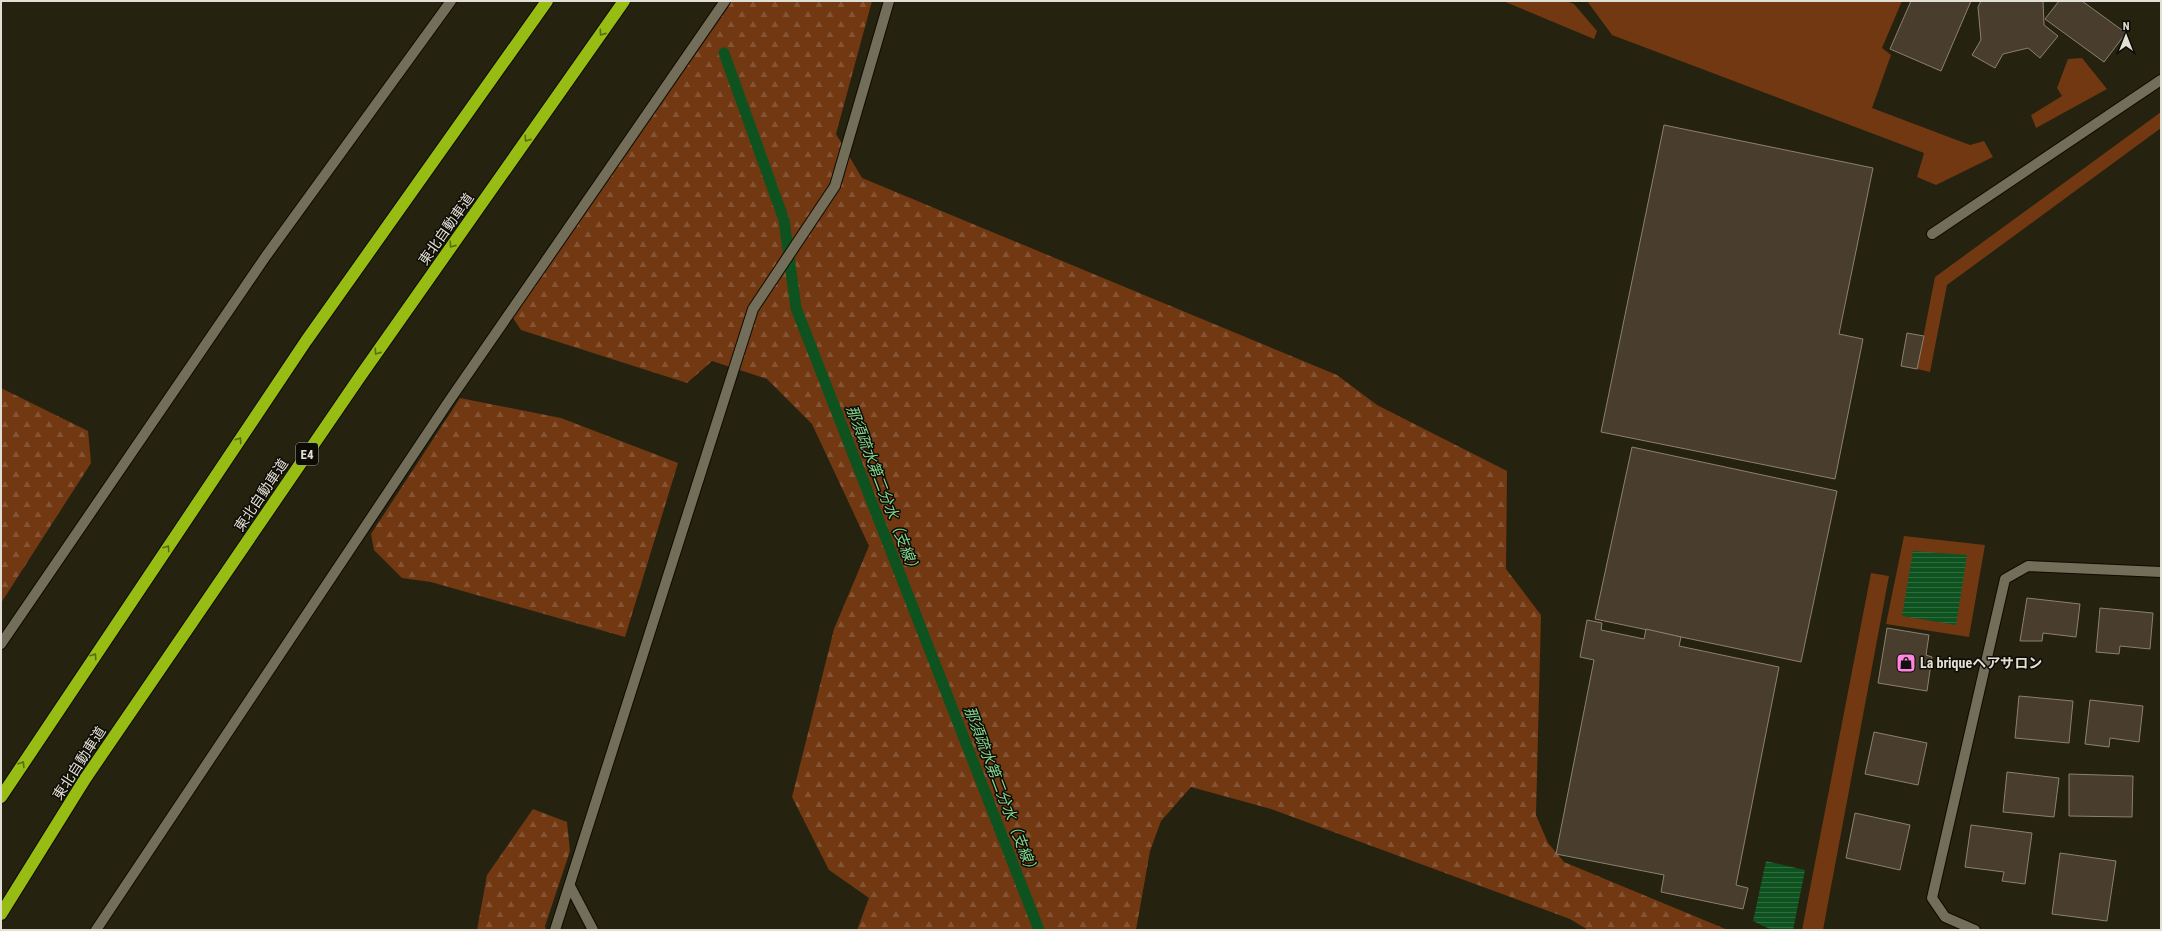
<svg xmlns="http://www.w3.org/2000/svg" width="2162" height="931" font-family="'Roboto Condensed','Noto Sans JP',sans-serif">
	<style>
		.green { fill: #713812 }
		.forest { fill: url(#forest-firs) }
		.water { fill: url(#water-rules) }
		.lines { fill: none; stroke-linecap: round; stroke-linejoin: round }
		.stream { stroke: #0e5220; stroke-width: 11 }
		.building { fill: #493d2d; stroke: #8d806e }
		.minor-casing { stroke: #0e0b00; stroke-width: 12 }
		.highway-casing { stroke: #0e0b00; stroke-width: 14 }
		.minor { stroke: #726e5a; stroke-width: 10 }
		.highway { stroke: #97bd15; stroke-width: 12 }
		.oneway { stroke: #596d0e }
		.labels { text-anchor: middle; stroke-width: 3; stroke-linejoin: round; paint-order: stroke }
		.shield { fill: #0d0b05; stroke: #a2a097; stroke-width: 1 }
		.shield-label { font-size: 13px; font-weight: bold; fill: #e2e0d5 }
		.street-label { font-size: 14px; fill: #e2e0d5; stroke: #0d0b05 }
		.poi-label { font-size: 14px; font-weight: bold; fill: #e2e0d5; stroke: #0d0b05; text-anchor: start }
		.water-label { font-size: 15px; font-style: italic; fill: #83d98f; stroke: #0d0b05 }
	</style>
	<defs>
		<pattern id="forest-firs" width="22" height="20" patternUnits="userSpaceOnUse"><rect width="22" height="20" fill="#713812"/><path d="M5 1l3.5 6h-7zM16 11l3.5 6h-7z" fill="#855434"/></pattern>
		<pattern id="water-rules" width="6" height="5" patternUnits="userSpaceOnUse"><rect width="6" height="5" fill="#0e5220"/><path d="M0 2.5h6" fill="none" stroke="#316b40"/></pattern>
	</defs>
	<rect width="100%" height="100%" fill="#252210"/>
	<g class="green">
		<path d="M1503,1H1567L1574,4L1597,31L1594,39Z"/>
		<path d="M1587,1H1902L1882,48L1891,55L1872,108L1970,145L1984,141L1993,157L1936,185L1917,177L1924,153L1612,35Z"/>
		<path d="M2082,58L2107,89L2036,128L2031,115L2062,96L2057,88L2068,59Z"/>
		<path d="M2161,112V128L1947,285L1930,372L1917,369L1935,277Z"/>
		<path d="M1904,536L1985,545L1969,637L1886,624Z"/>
		<path d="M1871,573L1889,576L1823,930H1802Z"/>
	</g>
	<g class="forest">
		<path d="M726,1H872L836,134L862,178L1337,375L1377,405L1507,471L1506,569L1541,615L1536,815L1548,843L1564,862L1728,930H1588L1570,919L1271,809L1191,787L1161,821L1150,851L1136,930H857L869,898L829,870L792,797L834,629L869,546L812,424L767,379L712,361L687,383L521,330L511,315Z"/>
		<path d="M1,388L88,431L91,463L1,603Z"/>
		<path d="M460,398L561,418L678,463L625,637L431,582L402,578L374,550L371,534Z"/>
		<path d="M533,809L567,822L570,851L545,926L546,930H477L487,875Z"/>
	</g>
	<g class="water">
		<path d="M1913,551L1967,555L1956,625L1902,616Z"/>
		<path d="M1766,861L1805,870L1793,930H1772L1753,921Z"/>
	</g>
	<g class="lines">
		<path class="stream" d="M724,53L784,220L796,308L1039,930"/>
	</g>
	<g class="building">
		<path d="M1911,1H1971L1941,71L1890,49Z"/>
		<path d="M1981,1H2043L2044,25L2058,36L2040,58L2028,48L2003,54L1995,68L1972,55L1981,40L1978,7Z"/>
		<path d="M2059,1H2082L2126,33L2104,62L2045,19Z"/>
		<path d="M1664,125L1873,168L1839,334L1863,339L1835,479L1601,432Z"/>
		<path d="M1907,333L1924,336L1917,369L1901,366Z"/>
		<path d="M1632,447L1837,491L1801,662L1595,619Z"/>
		<path d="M2027,598L2080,604L2076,637L2043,633L2042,641H2020Z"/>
		<path d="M2100,608L2153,613L2150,649L2120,646L2119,654L2096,652Z"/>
		<path d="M1587,620L1602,623L1601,630L1644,639L1646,629L1681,637L1679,646L1779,667L1736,885L1748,888L1743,909L1661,892L1664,875L1556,854L1594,660L1580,657Z"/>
		<path d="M1887,628L1929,635L1926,655L1932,657L1927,691L1878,683Z"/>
		<path d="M2019,696L2073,701L2069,743L2015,738Z"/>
		<path d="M2090,700L2143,706L2139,742L2110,738L2109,747L2085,744Z"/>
		<path d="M1874,732L1927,743L1918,785L1865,774Z"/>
		<path d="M2007,772L2059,778L2054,817L2003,812Z"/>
		<path d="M2069,774L2133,776L2132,817L2069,816Z"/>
		<path d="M1855,813L1910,825L1900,870L1846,858Z"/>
		<path d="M1971,825L2032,833L2025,884L2002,881L2004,872L1965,867Z"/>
		<path d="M2060,853L2116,861L2107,921L2052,914Z"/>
	</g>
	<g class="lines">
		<defs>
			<g id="minor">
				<path d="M1932,234L2161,80"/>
				<path d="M1,644L266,256L451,1"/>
				<path d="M570,886L593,930"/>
				<path d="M96,930L449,401L725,1"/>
				<path d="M555,930L753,309L835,186L889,1"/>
				<path d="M1975,930L1945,917L1932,898L2005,579L2028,566L2161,572"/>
			</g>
			<g id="highway">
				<path d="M1,797L306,341L547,1"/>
				<path d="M1,914L85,779L359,378L624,1"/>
			</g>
		</defs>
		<use href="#minor" class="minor-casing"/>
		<use href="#highway" class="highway-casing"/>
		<use href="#minor" class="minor"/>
		<use href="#highway" class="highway"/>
	</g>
	<defs><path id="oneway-chevron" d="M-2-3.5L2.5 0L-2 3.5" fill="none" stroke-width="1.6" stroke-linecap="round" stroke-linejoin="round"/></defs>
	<g class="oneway">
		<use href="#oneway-chevron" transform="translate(602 33) rotate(125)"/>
		<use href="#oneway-chevron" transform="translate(527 139) rotate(125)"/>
		<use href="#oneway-chevron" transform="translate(452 245) rotate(125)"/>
		<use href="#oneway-chevron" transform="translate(377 352) rotate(125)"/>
		<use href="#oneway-chevron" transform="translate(239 440) rotate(-56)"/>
		<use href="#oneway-chevron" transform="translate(167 548) rotate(-56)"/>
		<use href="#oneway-chevron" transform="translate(94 656) rotate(-56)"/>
		<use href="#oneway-chevron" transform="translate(22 764) rotate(-58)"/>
	</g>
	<defs>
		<symbol id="shop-square" viewBox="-11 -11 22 22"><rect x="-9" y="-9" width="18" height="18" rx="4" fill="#fe85e0" stroke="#0d0b05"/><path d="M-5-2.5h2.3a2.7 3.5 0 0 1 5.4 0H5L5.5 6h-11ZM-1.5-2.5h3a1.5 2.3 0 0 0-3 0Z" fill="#111"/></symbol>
	</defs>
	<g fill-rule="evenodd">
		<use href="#shop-square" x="1895" y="652" width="22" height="22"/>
	</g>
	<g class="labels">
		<rect class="shield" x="296" y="443" width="22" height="22" rx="3"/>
		<g class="shield-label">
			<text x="307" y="459">E4</text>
		</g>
		<g class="street-label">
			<text transform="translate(446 229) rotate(-55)" y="5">東北自動車道</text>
			<text transform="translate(261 495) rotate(-56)" y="5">東北自動車道</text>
			<text transform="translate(79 763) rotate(-57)" y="5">東北自動車道</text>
		</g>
		<g class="poi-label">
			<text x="1920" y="668">La briqueヘアサロン</text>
		</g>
		<g class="water-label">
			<text transform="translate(883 490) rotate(69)" y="5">那須疏水第二分水（支線）</text>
			<text transform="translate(1001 791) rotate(69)" y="5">那須疏水第二分水（支線）</text>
		</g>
	</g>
	<rect width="2162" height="931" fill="none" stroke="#e2e0d5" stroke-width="4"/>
	<g transform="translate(2126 36)" stroke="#0d0b05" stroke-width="3" paint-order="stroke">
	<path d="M0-3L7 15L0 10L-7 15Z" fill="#e2e0d5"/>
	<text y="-6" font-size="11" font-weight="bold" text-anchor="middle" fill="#e2e0d5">N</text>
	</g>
</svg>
